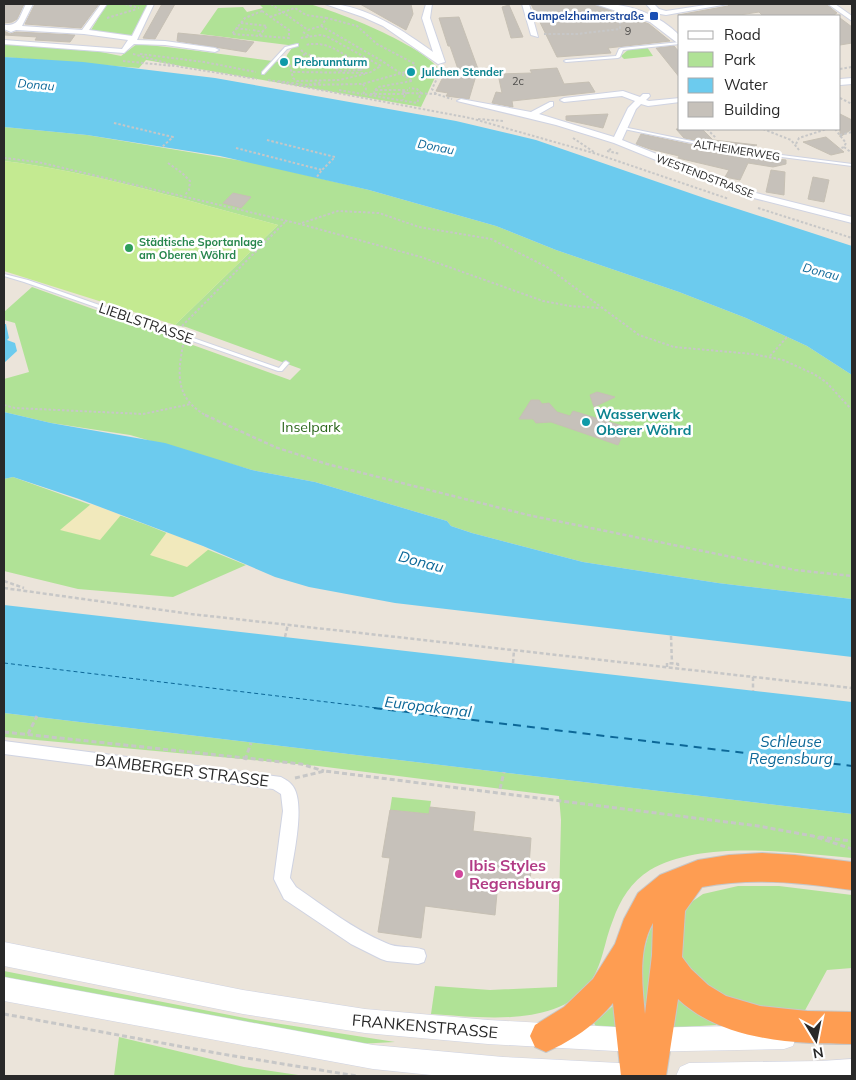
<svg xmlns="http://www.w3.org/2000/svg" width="856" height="1080" font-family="Mulish,sans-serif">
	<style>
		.green { fill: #b0e296 }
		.sand { fill: #f1e9bc }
		.pitch { fill: #c4ea91 }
		.water { fill: #6ccbee }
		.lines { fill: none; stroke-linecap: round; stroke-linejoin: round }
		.ferry-far1 { stroke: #0d6898; stroke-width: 1; stroke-dasharray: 4 3; stroke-linecap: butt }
		.ferry { stroke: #0d6898; stroke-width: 2; stroke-dasharray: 8 6; stroke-linecap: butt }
		.building { fill: #c6c1ba; stroke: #c6c0b4 }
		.service-casing { stroke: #cfd3e2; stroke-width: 2 }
		.minor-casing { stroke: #cfd3e2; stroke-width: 2 }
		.tertiary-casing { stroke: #cfd3e2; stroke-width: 2 }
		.secondary-casing { stroke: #cfd3e2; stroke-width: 1 }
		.motorway-casing { stroke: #c7c7c7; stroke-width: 2 }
		.path-far2 { stroke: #c7c7c7; stroke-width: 2; stroke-dasharray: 2.5 2; stroke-linecap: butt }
		.path-far1 { stroke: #c7c7c7; stroke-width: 2.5; stroke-dasharray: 4 2.5; stroke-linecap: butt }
		.path { stroke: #c7c7c7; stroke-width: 3; stroke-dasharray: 5 3; stroke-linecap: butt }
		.service { fill: #fff; fill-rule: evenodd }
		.minor { fill: #fff; fill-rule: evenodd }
		.tertiary { fill: #fff; fill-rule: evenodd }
		.secondary { fill: #fff; fill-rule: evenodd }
		.motorway { fill: #fe9d52; fill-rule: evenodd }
		.transit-dot { fill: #1a4fb4; stroke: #fff; stroke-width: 2 }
		.culture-dot { fill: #0f9aa8; stroke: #fff; stroke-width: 2 }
		.leisure-dot { fill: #2e9e5b; stroke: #fff; stroke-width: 2 }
		.hotel-dot { fill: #d1479c; stroke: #fff; stroke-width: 2 }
		.labels { text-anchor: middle; stroke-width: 5; stroke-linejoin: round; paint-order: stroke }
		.far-transit-label { font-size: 11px; font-weight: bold; fill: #164399; stroke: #fff; text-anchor: end }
		.number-label { font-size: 11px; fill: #504f4d }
		.far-culture-label { font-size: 11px; font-weight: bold; fill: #0d838f; stroke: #fff; text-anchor: start }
		.far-street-label { font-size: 11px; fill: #292929; stroke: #fff }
		.far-leisure-label { font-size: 11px; font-weight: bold; fill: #27864d; stroke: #fff; text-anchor: start }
		.far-water-label { font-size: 12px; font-style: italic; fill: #0d6898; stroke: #fff }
		.street-label { font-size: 14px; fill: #292929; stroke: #fff }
		.culture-label { font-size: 14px; font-weight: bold; fill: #0d838f; stroke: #fff; text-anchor: start }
		.park-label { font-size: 14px; fill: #296519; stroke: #fff }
		.water-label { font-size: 15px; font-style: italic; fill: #0d6898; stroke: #fff }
		.near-street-label { font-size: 16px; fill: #292929; stroke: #fff }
		.near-hotel-label { font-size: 16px; font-weight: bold; fill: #b23c85; stroke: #fff; text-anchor: start }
	</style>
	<rect width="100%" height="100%" fill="#ebe4da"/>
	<g class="green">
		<path d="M107,4H148L131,36L91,30Z"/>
		<path d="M259,4C273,4 297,1 309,4C340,12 421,45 439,69L421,107L146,60L139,68L4,57V44L101,52L121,56L137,44C185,48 232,56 280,62L286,60L287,55L292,48L288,45L200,34L218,8L243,7L247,12L263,8Z"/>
		<path d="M647,47L653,56L624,59L621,56L629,49Z"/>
		<path d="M4,127L87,135L255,163L369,190L496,226L556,250L679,292L746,318L807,346L852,375V599L718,583L583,562L472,533L451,526L447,521L315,482L252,470L130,435L51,423L4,412V379L29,372L15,323L4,320V312L32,287L290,380L301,369L186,327L175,325L278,225C188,201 96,172 4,161Z"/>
		<path d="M13,477L147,525L246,565L173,597L78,589L4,571V479Z"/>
		<path d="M4,713L852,814V858C793,853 704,839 650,870C631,882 620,900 613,920C604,942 603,965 589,984C556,1028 480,1017 431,1014L435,986L490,990L557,987L561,820L559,796L318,766L4,737Z"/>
		<path d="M392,797L431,801L429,814L390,810Z"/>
		<path d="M738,886H779L852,895V968L827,970L803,1014L733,1005L686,969L679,952L681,917L690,903L703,894Z"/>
		<path d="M654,920H657L646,1027C639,984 637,962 654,920Z"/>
		<path d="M4,971L250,1019L395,1042L357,1044L96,997L4,979Z"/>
		<path d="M672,995L717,1020L716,1025L668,1028Z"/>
		<path d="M614,1005L620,1027H596L594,1023Z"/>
		<path d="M119,1037L244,1067L305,1076H114Z"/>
	</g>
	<g class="sand">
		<path d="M91,504L121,515L100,540L60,530Z"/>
		<path d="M167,532L209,549L187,567L150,555Z"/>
	</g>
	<path class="pitch" d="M4,161C96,172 188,201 278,225L175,325L4,271Z"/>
	<g class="water">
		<path d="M4,57L83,62L215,78L456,121L536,140L707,199L852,246V375L807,346L746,318L679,292L556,250L496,226L369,190L220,156L87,135L4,127Z"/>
		<path d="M4,324H6L9,338L7,340L15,343L17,351L4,363Z"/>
		<path d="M4,412L51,423L165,443L252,470L315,482L447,521L451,526L472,533L583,562L718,583L852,599V657L395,603L309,587L275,577L203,546L79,499L13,477L4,479Z"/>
		<path d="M4,605L852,702V814L4,713Z"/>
	</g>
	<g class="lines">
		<path class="ferry-far1" d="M4,663L385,709"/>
		<path class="ferry" d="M374,708L852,766"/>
	</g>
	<g class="building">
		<path d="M4,4H24L17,19L12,22L4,23Z"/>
		<path d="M35,4H99L81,28L25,24Z"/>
		<path d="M162,4H175L155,39L143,38Z"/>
		<path d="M360,4H411L413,14L406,30Z"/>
		<path d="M531,4L543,5L593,4L649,24L670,41L608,48L611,53L557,57Z"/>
		<path d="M730,4H826L837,13L834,14L837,16H763L759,12L733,16L678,15L728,6Z"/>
		<path d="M509,5L523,37L511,38L502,7Z"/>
		<path d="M459,17L478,69L469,99L446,96L448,93L436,91L443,77L448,78L450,71L459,72L450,46H448L439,18Z"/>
		<path d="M840,18L852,27V43L840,45Z"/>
		<path d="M4,31L10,34L16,32L75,35L70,42L35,40L37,37L4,35Z"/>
		<path d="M178,33L219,37L254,42L246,52L177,41Z"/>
		<path d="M674,46L680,53V78L656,48Z"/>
		<path d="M557,68L564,84L589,82L595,92L512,101L513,107L492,103L496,92L502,93L498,74L532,73L530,70Z"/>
		<path d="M608,114L603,128L566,120V116Z"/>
		<path d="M840,114L852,120V129L840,137Z"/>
		<path d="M676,129H702L713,140L757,145L750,149L726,146L684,138Z"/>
		<path d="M641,134L740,155L786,160V164L773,167L748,163L740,180L725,177L729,170L678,158L679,156L650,149L636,144Z"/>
		<path d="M826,137L844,152L831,155L803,142Z"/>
		<path d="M771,170L785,172L784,195L766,192Z"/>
		<path d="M813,177L829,180L824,202L808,199Z"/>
		<path d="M233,193L251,197L241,208L223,203Z"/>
		<path d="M597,392L615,397L594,407L590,395Z"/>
		<path d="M531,400H539L542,404L549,403L557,412L570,416L573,411L626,427L618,445L551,422L536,423L533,419H519Z"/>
		<path d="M430,807L475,812L473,831L531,838L529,866H531L530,886L498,882L495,915L425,906L421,938L378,932L390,858L382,857L390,810L429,814Z"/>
	</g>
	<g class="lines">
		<defs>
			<g id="service">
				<path d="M680,42V44L623,50L620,57L618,58L566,62L564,61L566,60L616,56L619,49L621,48Z"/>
				<path d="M297,44H298V46L287,49L264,74H262V72L285,47Z"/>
				<path d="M623,127L726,148L852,164V166L726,150L624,129H623Z"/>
				<path d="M4,274L28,280L279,368L284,362L286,361L289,363L282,371H278L24,282L4,276Z"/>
			</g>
			<g id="minor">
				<path d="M26,4H33L22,26L82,30L101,4H107L89,30L132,36L148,4H154L137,40L165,41L215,48L219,50L215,52L165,45L134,44L124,53L4,44V40L122,49L128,40L84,34L16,30L11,32L4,29V25C20,26 19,17 26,4Z"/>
				<path d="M325,4C361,2 406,32 433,52L422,18L426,4H432L430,18L445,62L438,64L383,26L363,17Z"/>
				<path d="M522,4H529L538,37L531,35Z"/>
				<path d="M646,4H654L659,9L666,11L712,4H728L666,15L654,13Z"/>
				<path d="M828,4H835L852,16V21Z"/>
				<path d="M623,91L640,97L643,94H649L650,96L646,100L649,101L680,98V102L648,106L641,104L636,109L622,140L748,191L852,217V223L742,195L614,143L556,125L457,101L461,99L531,112L550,102H553V106L539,114L614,137L628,108L635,101L622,96L564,102L560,100L564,98Z"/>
				<path d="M4,741L281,777C284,779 289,781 291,784C307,799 293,857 290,878L296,887C325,907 353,929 386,943C397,949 412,945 424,950L426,956L424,962L418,964L387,961L381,959L351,944L284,899L274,879L283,811L281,794L273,789L4,754Z"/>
			</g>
			<g id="tertiary">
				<path d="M595,4C626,2 659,14 680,36V45L650,22Z"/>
				<path d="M852,78V84L840,85V79Z"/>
			</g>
			<g id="secondary">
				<path d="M4,942L243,990L365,1009L488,1020L633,1028L784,1025L793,1028L796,1037L793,1046L784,1049L633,1052L488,1044L365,1033L243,1014L4,966Z"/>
				<path d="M4,977L373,1045L503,1057L619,1063L628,1067L632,1076H441L373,1069L4,1001Z"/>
				<path d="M852,1059V1076H676L680,1067L689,1063L821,1061Z"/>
			</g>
			<path id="motorway" d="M762,853L795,855L852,862V890C800,883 755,877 702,887L685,911L682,957L691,969L708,985L726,996L760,1006L807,1011L852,1012V1044C794,1044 723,1041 678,999L666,1076H621L613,1003C595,1025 572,1041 546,1052L535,1047L530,1036L535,1025L564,1007L593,979L615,944L624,919L638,893L660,875L698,860L729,855ZM653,923L652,955L645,1014C642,985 638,948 653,923Z"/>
		</defs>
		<use href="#service" class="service-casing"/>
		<use href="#minor" class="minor-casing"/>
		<use href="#tertiary" class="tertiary-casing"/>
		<use href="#secondary" class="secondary-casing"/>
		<use href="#motorway" class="motorway-casing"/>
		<g class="path-far2">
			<path d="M125,4L139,8"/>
			<path d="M271,4L308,30L321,26L327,18L357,26L377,44L415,64L413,70L362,84L306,85L319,83L321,80"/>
			<path d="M262,11L289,30V38L232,34L245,18Z"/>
			<path d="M270,17L295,8L306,15L327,18"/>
			<path d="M107,18L137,9"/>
			<path d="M241,23L267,26L258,37"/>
			<path d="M321,26L382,61L412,81"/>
			<path d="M236,28L250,30"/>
			<path d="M253,30L263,32"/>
			<path d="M303,32L309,36"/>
			<path d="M544,34H577L620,29V18"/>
			<path d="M301,50C307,56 314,55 321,59C326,62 330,65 336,67L338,71L359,70L363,67L361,63C339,54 330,40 305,45"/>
			<path d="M133,54L181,67L257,79"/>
			<path d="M140,54L204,62L256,72"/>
			<path d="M305,54L290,66L293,78L297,81L339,80L365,74"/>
			<path d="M123,61L174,66"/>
			<path d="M840,69L852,67"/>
			<path d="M360,70L370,67"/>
			<path d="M293,72L369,73L381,66L328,37L321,35L300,38"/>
			<path d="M268,80L470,118L597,154L729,199"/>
			<path d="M278,81L306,85"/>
			<path d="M363,84L366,89L363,94L417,103L421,93L417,89L409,88"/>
			<path d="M339,90L362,94"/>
			<path d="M375,90L378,87L412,81"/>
			<path d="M403,92H407V93L405,94Z"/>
			<path d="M407,93L436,94L452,99"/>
			<path d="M370,94H405L403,100"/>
			<path d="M374,94L375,90H408"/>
			<path d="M436,94L432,89L441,70"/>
			<path d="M840,98L852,104"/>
			<path d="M478,119L504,121"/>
			<path d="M114,123L173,137L162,147"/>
			<path d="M707,129L716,138"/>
			<path d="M763,129L791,140L799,150"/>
			<path d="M835,129L846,143L844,147L839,149"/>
			<path d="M840,135L852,132"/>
			<path d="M573,138L594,152"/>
			<path d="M267,140L335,157L322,170"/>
			<path d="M796,144L799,138L827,129"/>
			<path d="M844,147L852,153"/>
			<path d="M236,148L322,170L316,178"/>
			<path d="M611,149L607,151L620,154"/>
			<path d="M4,158L38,162L300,224L421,257L543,301L570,306L600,308"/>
			<path d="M168,163L182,173L190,181L189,190L185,195"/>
			<path d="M758,208L852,238"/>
			<path d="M302,223L338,211L379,213L419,227L491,239L547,267L639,335L674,347L753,354L783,360L814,374L826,382L852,410"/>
			<path d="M182,326L286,221"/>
			<path d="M183,345C177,376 176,399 207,416"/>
			<path d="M770,356L787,337"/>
			<path d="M4,405L15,408L143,414L191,404"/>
		</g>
		<g class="path-far1">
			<path d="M205,415L275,447L327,464L528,515L795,570L852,576"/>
			<path d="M4,581L24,588"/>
			<path d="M4,588L191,614L852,688"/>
			<path d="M671,636L672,664"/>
			<path d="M285,637L288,624"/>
			<path d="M513,663L514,650"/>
			<path d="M667,667V663L678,664V669"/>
			<path d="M753,677V691"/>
		</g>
		<g class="path">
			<path d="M4,732L301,764L324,771"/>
			<path d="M28,734L37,716"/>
			<path d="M245,760L251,743"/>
			<path d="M295,778L325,771L758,826L813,836L852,849"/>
			<path d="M500,789L504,772"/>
			<path d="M819,837L852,841"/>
			<path d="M4,1014L222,1054L357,1076"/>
		</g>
		<use href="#service" class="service"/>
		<use href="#minor" class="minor"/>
		<use href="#tertiary" class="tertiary"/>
		<use href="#secondary" class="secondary"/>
		<use href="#motorway" class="motorway"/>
	</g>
	<rect class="transit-dot" x="649" y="11" width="10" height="10" rx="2.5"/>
	<g class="culture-dot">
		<circle cx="284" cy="62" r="5"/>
		<circle cx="411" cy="72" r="5"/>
		<circle cx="586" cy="422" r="5"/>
	</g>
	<circle class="leisure-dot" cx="129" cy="248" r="5"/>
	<circle class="hotel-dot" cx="459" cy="874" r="5"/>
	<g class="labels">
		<g class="far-transit-label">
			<text x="644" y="20">Gumpelzhaimerstraße</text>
		</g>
		<g class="number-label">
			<text x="628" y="35">9</text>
			<text x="518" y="85">2c</text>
		</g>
		<g class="far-culture-label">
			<text x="294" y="66">Prebrunnturm</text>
			<text x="421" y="76">Julchen Stender</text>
		</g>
		<g class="far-street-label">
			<text transform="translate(737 150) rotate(9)" y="4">ALTHEIMERWEG</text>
			<text transform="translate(705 176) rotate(21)" y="4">WESTENDSTRASSE</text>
		</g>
		<g class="far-leisure-label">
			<text x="139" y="246">Städtische Sportanlage<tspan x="139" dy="13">am Oberen Wöhrd</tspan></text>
		</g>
		<g class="far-water-label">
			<text transform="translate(36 85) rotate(5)" y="4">Donau</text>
			<text transform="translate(436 147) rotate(11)" y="4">Donau</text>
			<text transform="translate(821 272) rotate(15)" y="4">Donau</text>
		</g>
		<g class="street-label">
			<text transform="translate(146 323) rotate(19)" y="5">LIEBLSTRASSE</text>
		</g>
		<g class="culture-label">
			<text x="596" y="419">Wasserwerk<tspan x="596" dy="16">Oberer Wöhrd</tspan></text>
		</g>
		<g class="park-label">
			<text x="311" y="432">Inselpark</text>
		</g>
		<g class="water-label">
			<text transform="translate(421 562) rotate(15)" y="5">Donau</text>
			<text transform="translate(428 707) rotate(7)" y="5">Europakanal</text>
			<text x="791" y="747">Schleuse<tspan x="791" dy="17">Regensburg</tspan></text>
		</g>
		<g class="near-street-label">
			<text transform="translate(182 770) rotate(7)" y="6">BAMBERGER STRASSE</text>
			<text transform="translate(425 1026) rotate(5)" y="6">FRANKENSTRASSE</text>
		</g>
		<g class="near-hotel-label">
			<text x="469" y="871">Ibis Styles<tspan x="469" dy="18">Regensburg</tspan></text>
		</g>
	</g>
	<rect width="856" height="1080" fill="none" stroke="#292929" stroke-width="10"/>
	<rect x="678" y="15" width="162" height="115" fill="#ffffff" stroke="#a9a9a9"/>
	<rect x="688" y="31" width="25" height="8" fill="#ffffff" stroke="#a9a9a9"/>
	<text x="724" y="40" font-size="15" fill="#292929">Road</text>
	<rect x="688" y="52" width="25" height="15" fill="#b0e296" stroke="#a9a9a9"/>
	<text x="724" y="65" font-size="15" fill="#292929">Park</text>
	<rect x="688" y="78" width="25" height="15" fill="#6ccbee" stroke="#a9a9a9"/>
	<text x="724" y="90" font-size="15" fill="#292929">Water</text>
	<rect x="688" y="102" width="25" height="15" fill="#c6c1ba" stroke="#a9a9a9"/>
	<text x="724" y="115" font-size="15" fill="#292929">Building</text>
	<g transform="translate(816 1040) rotate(170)" stroke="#ffffff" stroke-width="4" paint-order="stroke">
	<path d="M0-4L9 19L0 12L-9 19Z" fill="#292929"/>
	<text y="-8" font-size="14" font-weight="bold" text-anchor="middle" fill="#292929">N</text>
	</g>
</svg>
